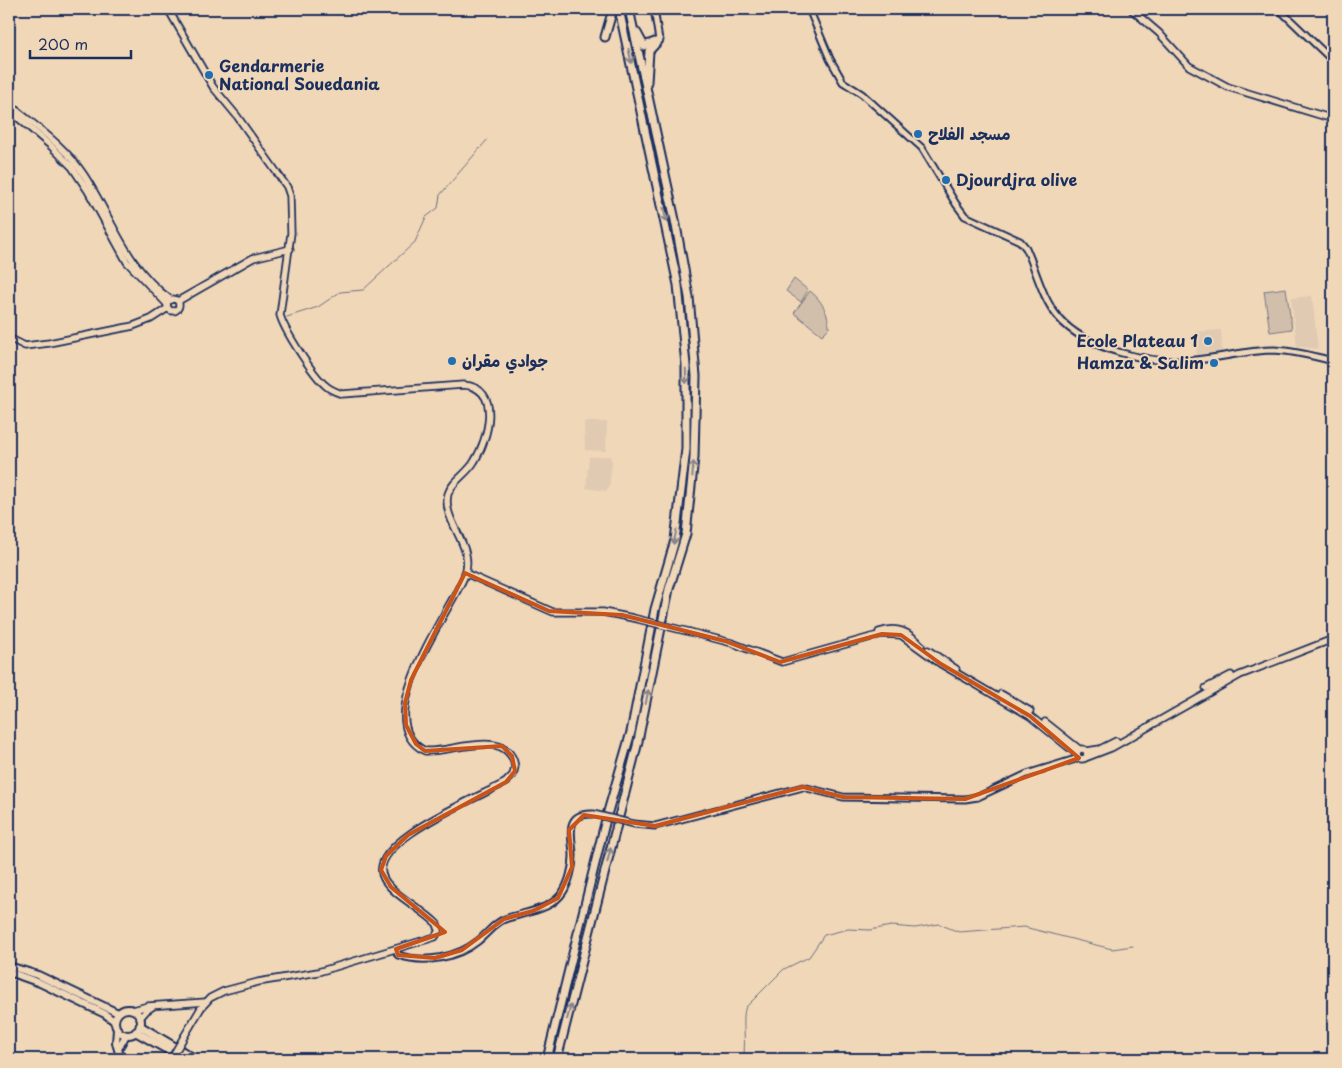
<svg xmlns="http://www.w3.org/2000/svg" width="1342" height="1068" font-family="'Playpen Sans','Playpen Sans Arabic',sans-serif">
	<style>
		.built { fill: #e0cab1 }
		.green { fill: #d1bfab; stroke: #767784 }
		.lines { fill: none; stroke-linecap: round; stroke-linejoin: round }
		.stream { stroke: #6d7081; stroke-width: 1 }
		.tertiary-casing { stroke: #1b2f5e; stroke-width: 9 }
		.secondary-casing { stroke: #1b2f5e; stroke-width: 9 }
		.primary-casing { stroke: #1b2f5e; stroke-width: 10 }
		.trunk-casing { stroke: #1b2f5e; stroke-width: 10 }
		.motorway-casing { stroke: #1b2f5e; stroke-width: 11 }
		.tertiary { stroke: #f0d7b8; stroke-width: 5 }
		.secondary { stroke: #f0d7b8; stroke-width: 5.5 }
		.primary { stroke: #f0d7b8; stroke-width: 6 }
		.trunk { stroke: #f0d7b8; stroke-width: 6 }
		.motorway { stroke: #f0d7b8; stroke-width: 7 }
		.tertiary-bridge-casing { stroke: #1b2f5e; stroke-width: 9; stroke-linecap: butt }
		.secondary-bridge-casing { stroke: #1b2f5e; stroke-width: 9; stroke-linecap: butt }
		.tertiary-bridge { stroke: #f0d7b8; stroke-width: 5 }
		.secondary-bridge { stroke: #f0d7b8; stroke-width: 5.5 }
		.oneway { stroke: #86838b }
		.marked { fill: none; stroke: #c95318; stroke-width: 4; stroke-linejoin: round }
		.poi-dot { fill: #1f6fb2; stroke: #f0d7b8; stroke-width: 2 }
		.labels { text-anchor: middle; stroke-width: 4; stroke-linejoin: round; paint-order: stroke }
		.poi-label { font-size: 16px; font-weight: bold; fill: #1b2f5e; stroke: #f0d7b8; text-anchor: start }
	</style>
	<rect width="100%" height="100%" fill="#f0d7b8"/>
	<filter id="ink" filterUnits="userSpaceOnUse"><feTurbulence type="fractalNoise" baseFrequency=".02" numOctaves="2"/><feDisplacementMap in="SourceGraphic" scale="10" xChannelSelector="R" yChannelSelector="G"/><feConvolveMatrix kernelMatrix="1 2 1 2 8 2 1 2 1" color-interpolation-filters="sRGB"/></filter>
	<g filter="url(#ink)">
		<g class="built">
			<path d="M1312,296L1316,332L1318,349L1297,346L1291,298Z"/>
			<path d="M1221,330L1222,352L1197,354L1194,332Z"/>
			<path d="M584,422H607L606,451L585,450Z"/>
			<path d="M610,456L612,463L609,488L606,491L586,488L589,457Z"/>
		</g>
		<g class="green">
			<path d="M794,279L808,290L801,302L786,291Z"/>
			<path d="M1286,288L1292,329L1270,332L1264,291Z"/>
			<path d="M810,291C821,299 829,314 829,328L822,335L794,313Z"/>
		</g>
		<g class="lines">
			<g class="stream">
				<path d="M287,317L318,307L340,292L363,290L415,242L426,217L438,208L440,195L487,140"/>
				<path d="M743,1059C747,1045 741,1016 746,1007L784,969L809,957L824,935L848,929L870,930L891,926L915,928L939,924L959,932L1024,927L1112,949L1133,946"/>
			</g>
			<defs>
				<g id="tertiary">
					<path d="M654,9L659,40"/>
					<path d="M809,9L830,59L843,82L862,94L922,148L956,204L965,216L1020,241L1026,248C1036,270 1042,298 1058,317C1086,350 1152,365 1195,360C1221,358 1248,350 1274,350C1294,351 1314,356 1333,361"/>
					<path d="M1279,9L1333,61"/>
					<path d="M634,824L655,826L803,787L843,797L965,799L978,797L1027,774L1079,758"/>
					<path d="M396,949L398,955C424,964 457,958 478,941C487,934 494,923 505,919C523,912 551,911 563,892C569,883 573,867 573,856C573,838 562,812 594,814"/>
				</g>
				<g id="secondary">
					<path d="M168,9L213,87L237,116L287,187L290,196L291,233L280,315C284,330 313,375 325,385C330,390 336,392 342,394L463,385C503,387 488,440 474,462C467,474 452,481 448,494C441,522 477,546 464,577C449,613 367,722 425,751C452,753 509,726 515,767L513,775L506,782C483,796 363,842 384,879C394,896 423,909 437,924L439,930L435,937L318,972L258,982L224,991L210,998L201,1008L185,1035"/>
					<path d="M1131,9L1159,33L1189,66L1228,87L1333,119"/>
					<path d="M9,104C35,126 65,146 84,175C114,221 124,265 171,300"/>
					<path d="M9,110L51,146L72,167L88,191L127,262L167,304"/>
					<circle cx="173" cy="305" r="6"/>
					<path d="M178,301L253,258L290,249"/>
					<path d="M9,338L25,346L49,343L133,326L151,319L168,308"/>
					<path d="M465,573L553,612H603L633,618"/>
					<path d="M690,632L732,643L782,662L882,634L901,635L941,664L1030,716L1077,754"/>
					<path d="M879,632C897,626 908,631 921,645"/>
					<path d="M928,650L956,669"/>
					<path d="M1206,688L1231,675"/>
					<path d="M1001,694L1030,711"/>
					<path d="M1045,722L1079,749"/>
					<circle cx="1082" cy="754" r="5"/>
					<path d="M1087,751L1100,749L1116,741"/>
					<path d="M1085,758L1111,748L1240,675L1333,639"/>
					<path d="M133,1010L148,1006L206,1002"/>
					<path d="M140,1018L146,1011L152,1007"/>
				</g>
				<g id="primary">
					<path d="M117,1029L116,1043L121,1059"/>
					<path d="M118,1049L126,1035"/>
				</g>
				<g id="trunk">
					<path d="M9,966L38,975L118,1013"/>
					<path d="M9,972L40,983L105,1014L114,1021"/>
					<circle cx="128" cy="1022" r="13"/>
				</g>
				<g id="motorway">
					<path d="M637,33L644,46L655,42"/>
					<path d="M605,37L613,9"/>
					<path d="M647,82L649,51L659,40"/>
					<path d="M140,1026L195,1059"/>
					<path d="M136,1032L184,1059"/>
					<path d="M547,1059L607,815L631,732L655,609L675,540L686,449V365L678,285L619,9"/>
					<path d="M557,1059L637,746L669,589L686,534L694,458L696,376L689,297L675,220L629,9"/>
				</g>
			</defs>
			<use href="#tertiary" class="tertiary-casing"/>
			<use href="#secondary" class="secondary-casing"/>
			<use href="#primary" class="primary-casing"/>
			<use href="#trunk" class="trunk-casing"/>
			<use href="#motorway" class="motorway-casing"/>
			<use href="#tertiary" class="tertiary"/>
			<use href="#secondary" class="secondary"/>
			<use href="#primary" class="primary"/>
			<use href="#trunk" class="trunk"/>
			<use href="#motorway" class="motorway"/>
			<defs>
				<path id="tertiary-bridge" d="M594,814L634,824"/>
				<g id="secondary-bridge">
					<path d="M633,618L690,632"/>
					<path d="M171,1059L185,1035"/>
				</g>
			</defs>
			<use href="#tertiary-bridge" class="tertiary-bridge-casing"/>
			<use href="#secondary-bridge" class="secondary-bridge-casing"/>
			<use href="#tertiary-bridge" class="tertiary-bridge"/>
			<use href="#secondary-bridge" class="secondary-bridge"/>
		</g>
		<defs><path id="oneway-shaft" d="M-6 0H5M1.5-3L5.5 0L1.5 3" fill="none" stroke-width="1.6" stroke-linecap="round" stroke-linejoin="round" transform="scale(1.25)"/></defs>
		<g class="oneway">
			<use href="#oneway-shaft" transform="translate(630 56) rotate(78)"/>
			<use href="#oneway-shaft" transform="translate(665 215) rotate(78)"/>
			<use href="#oneway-shaft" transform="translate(686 376) rotate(88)"/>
			<use href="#oneway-shaft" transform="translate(693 469) rotate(-85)"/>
			<use href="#oneway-shaft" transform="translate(675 537) rotate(102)"/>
			<use href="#oneway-shaft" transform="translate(647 697) rotate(-79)"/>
			<use href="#oneway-shaft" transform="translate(609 855) rotate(-76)"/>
			<use href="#oneway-shaft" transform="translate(569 1012) rotate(-75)"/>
		</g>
	</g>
	<path class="marked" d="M465,573L549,611L622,615L725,641L780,662L882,634L901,635L941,664L1030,716L1079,758L965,799L843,797L803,787L655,826L584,815L569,830L572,867L558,898L533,911L504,919L462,950L435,958L398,955L396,949L445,932L391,887L381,870L386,856L408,835L506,782L515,771L512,756L502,746L425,751L416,744L406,725L405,703L411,680Z"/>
	<g class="poi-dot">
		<circle cx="209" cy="75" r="5"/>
		<circle cx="918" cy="134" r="5"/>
		<circle cx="946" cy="180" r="5"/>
		<circle cx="1208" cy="341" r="5"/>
		<circle cx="452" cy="361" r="5"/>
		<circle cx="1214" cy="363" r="5"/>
	</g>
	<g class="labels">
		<g class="poi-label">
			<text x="219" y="72">Gendarmerie<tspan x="219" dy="18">National Souedania</tspan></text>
			<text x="928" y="140">مسجد الفلاح</text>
			<text x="956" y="186">Djourdjra olive</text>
			<text x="1198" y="347" text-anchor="end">Ecole Plateau 1</text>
			<text x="462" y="367">جوادي مقران</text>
			<text x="1204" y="369" text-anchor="end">Hamza &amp; Salim</text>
		</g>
	</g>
	<rect width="1342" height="1068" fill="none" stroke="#f0d7b8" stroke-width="30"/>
	<rect x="15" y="15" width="1312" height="1038" fill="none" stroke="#1b2f5e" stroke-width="2" filter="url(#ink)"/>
	<path d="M30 50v8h101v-8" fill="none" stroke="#1b2f5e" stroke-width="2.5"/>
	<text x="38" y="50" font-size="15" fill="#1b2f5e" stroke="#f0d7b8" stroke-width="4" paint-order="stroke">200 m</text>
</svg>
